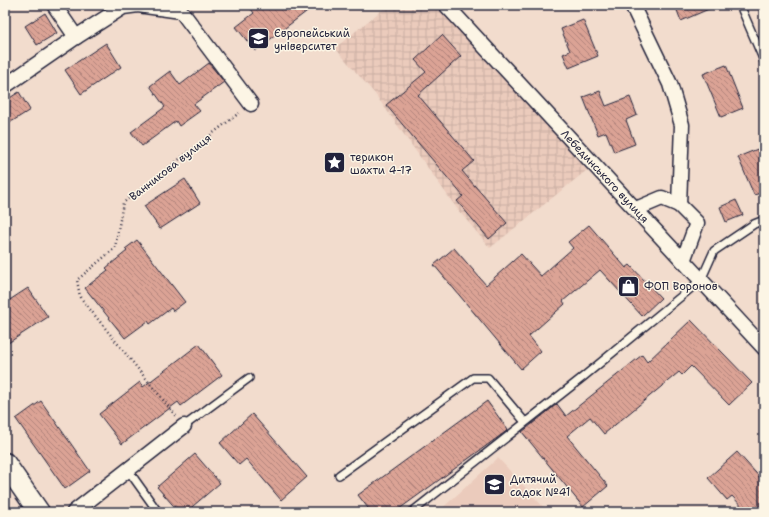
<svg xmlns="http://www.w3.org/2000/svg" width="769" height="517" font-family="'Shantell Sans',sans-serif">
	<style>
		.built { fill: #ebcbbc }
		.industrial { fill: url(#industrial-grid) }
		.building { fill: url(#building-back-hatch); stroke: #22223b }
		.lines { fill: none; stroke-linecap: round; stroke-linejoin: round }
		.lane-casing { stroke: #22223b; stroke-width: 10 }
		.street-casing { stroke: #22223b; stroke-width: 17 }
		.secondary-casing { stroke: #22223b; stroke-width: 23 }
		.path { stroke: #22223b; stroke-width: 2.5; stroke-dasharray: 1 3; stroke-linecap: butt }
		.lane { stroke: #fcf5e5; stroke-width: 7 }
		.street { stroke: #fcf5e5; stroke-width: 14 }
		.secondary { stroke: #fcf5e5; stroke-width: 20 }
		.labels { text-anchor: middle; stroke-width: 3; stroke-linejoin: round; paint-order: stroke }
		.poi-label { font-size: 11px; fill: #22223b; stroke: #fcf5e5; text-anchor: start }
		.street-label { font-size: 11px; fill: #22223b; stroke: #fcf5e5 }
	</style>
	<defs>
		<pattern id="industrial-grid" width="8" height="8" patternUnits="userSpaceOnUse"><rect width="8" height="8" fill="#ebcbbc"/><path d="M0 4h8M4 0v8" fill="none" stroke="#c9aea2"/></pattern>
		<pattern id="building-back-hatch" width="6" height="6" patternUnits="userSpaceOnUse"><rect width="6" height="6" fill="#dba395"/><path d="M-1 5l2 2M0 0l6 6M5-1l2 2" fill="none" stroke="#b1847b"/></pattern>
	</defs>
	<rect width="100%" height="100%" fill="#f2dccd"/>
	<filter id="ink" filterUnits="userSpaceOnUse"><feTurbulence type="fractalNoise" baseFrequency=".025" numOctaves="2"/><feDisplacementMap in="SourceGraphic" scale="8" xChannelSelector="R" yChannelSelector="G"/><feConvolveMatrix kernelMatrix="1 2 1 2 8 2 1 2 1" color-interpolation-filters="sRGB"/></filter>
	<g filter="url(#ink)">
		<path class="built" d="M498,458L548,512H438Z"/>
		<path class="industrial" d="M388,5H441L587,170L490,248L458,210L375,94L335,48Z"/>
		<g class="building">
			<path d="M248,5H315L255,51L236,27L254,13Z"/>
			<path d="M675,5H718L681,21Z"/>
			<path d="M45,13L57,33L37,45L25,26Z"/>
			<path d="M583,20L598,56L569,68L563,54L570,51L561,29Z"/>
			<path d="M442,35L461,56L418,95L474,161L462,171L507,223L489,239L457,201L463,196L386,105L426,72L415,60Z"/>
			<path d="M106,43L121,67L81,94L65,70Z"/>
			<path d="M209,63L224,82L194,104L200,111L179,126L176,121L142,146L131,132L165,107L150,86L170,71L180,85Z"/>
			<path d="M726,65L743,108L721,117L703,74Z"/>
			<path d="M600,91L606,106L630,97L637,115L626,120L635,144L614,152L606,132L598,135L583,97Z"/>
			<path d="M19,92L30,110L11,122L5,112V101Z"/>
			<path d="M760,148L764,158V192L754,195L738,157Z"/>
			<path d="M185,179L200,203L160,229L144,206Z"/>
			<path d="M736,200L743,215L726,222L720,207Z"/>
			<path d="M589,225L626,268L630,265L661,298L642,316L600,270L563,301L565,304L529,336L541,351L521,369L434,265L454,248L486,285L521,254L541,276L573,248L568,242Z"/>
			<path d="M137,240L185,302L173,311L171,308L150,324L148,321L125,338L85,288L108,270L106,268L127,251L125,249Z"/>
			<path d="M28,288L48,317L5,345V303Z"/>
			<path d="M691,320L752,383L729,405L691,366L682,375L679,372L604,434L590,417L567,436L608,486L583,507L522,432L557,404L566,416L642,355L647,362Z"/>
			<path d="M199,344L222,375L181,406L178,402L122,444L99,414L140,382L143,387Z"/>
			<path d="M41,401L90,471L65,489L16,419Z"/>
			<path d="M487,401L508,430L395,512H371L358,495Z"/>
			<path d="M252,414L307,477L281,500L246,459L239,465L220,443Z"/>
			<path d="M737,452L764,482V512H747L732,496L727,500L708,478Z"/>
			<path d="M195,454L220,483L186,512H179L157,487Z"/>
		</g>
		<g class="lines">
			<defs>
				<g id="lane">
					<path d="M740,5L764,61"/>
					<path d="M184,426L249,378"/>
					<path d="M128,470L158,512"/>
					<path d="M339,475L473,378H488L525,422"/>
					<path d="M412,512L583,377L701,280L714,251L754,224L764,220"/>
				</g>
				<g id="street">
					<path d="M54,5L76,37L123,7L138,5L181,11L251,104"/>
					<path d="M446,5L764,348"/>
					<path d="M632,5L670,84L682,125L679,205L662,198L636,209"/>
					<path d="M5,86L76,37"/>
					<path d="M679,205L697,223L683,261"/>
					<path d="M74,512L184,426"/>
				</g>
				<path id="secondary" d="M5,463L39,512"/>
			</defs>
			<use href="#lane" class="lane-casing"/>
			<use href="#street" class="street-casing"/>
			<use href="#secondary" class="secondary-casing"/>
			<path class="path" d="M176,416L80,297L77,280L115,248L123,203L239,113"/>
			<use href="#lane" class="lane"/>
			<use href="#street" class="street"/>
			<use href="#secondary" class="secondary"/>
		</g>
	</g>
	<defs>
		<symbol id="university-square" viewBox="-11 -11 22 22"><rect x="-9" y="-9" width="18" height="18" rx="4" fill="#22223b" stroke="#fcf5e5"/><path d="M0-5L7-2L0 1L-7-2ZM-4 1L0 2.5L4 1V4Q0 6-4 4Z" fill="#fff"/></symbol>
		<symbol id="sight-square" viewBox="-11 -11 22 22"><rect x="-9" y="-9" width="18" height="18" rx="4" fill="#22223b" stroke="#fcf5e5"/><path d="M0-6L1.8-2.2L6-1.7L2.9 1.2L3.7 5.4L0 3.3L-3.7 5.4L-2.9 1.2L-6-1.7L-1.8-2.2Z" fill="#fff"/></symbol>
		<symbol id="shop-square" viewBox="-11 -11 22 22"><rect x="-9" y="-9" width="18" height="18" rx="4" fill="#22223b" stroke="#fcf5e5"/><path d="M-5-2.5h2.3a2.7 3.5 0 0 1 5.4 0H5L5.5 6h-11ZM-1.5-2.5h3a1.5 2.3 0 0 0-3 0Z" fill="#fff"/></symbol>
		<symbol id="school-square" viewBox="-11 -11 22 22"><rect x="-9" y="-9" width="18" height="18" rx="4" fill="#22223b" stroke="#fcf5e5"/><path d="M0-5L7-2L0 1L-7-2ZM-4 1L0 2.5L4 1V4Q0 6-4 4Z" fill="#fff"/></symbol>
	</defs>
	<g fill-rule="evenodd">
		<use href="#university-square" x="246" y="26" width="25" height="25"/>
		<use href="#sight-square" x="322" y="150" width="25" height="25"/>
		<use href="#shop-square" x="616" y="274" width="25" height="25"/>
		<use href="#school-square" x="482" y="472" width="25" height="25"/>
	</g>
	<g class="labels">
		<g class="poi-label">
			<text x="274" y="37">Європейський<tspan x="274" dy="13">університет</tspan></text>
			<text x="350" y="161">терикон<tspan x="350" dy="13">шахти 4-17</tspan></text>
			<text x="644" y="290">ФОП Воронов</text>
			<text x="510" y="483">Дитячий<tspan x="510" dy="13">садок №41</tspan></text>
		</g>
		<g class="street-label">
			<text transform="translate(170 167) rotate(-38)" y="4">Ванникова вулиця</text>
			<text transform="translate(605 176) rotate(47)" y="4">Лебединського вулиця</text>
		</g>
	</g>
	<rect width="769" height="517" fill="none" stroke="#fcf5e5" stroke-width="20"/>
	<rect x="10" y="10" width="749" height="497" fill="none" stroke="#22223b" stroke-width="1.5" filter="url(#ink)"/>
</svg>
